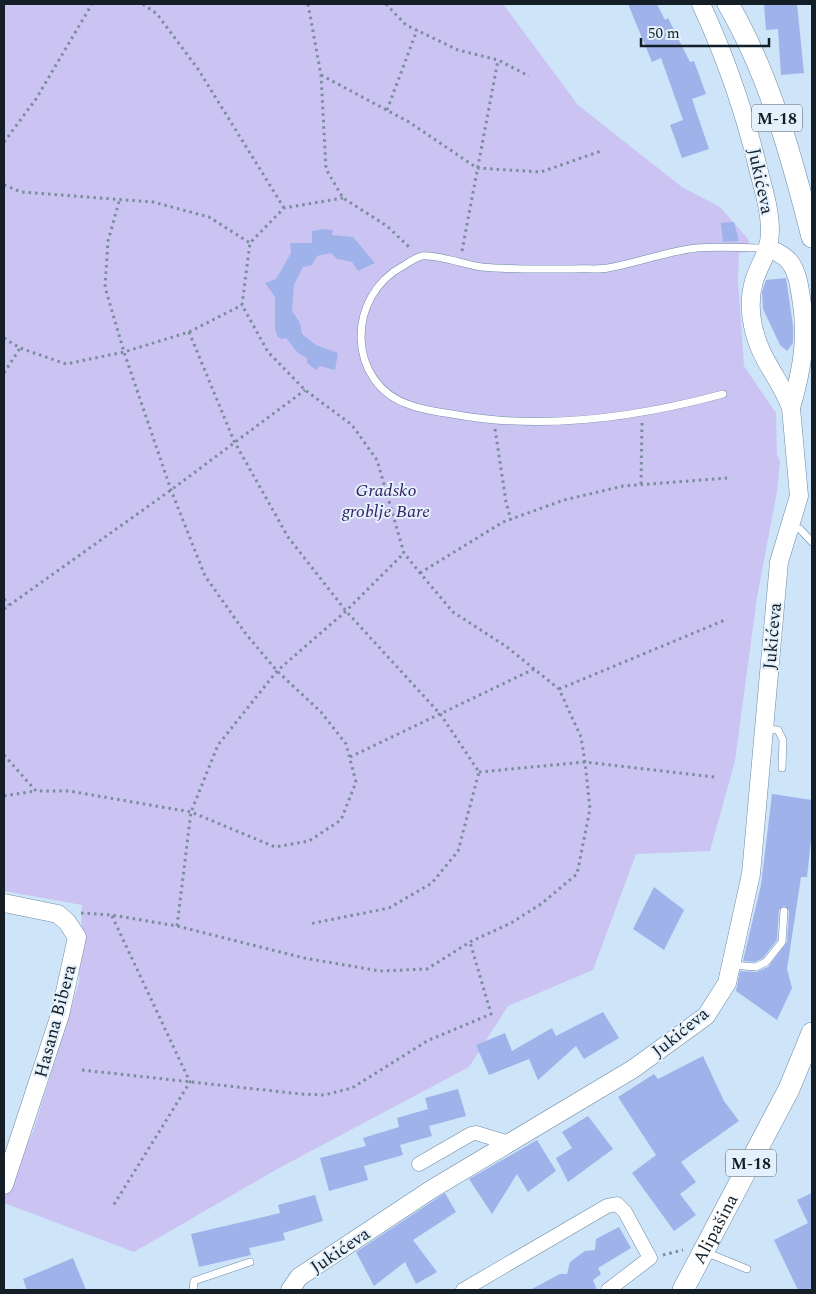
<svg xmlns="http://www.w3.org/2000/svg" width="816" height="1294" font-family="Spectral,serif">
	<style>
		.green { fill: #cbc4f3 }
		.building { fill: #9fb3ea }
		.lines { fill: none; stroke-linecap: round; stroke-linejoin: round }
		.service-casing { stroke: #708ba4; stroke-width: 8 }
		.minor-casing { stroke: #708ba4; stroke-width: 15 }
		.tertiary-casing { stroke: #708ba4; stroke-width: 19 }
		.primary-casing { stroke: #708ba4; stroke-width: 22 }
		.path { stroke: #7b8d9d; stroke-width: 3; stroke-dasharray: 2.5 4; stroke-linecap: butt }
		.service { stroke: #fff; stroke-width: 7 }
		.minor { stroke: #fff; stroke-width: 14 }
		.tertiary { stroke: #fff; stroke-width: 18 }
		.primary { stroke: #fff; stroke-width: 21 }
		.labels { text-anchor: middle; stroke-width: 4; stroke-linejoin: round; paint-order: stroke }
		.shield { fill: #e4f0fb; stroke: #525d67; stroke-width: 1 }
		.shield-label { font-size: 16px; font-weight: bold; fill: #131e27 }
		.street-label { font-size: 18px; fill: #131e27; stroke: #e4f0fb }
		.park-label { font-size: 18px; font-style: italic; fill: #342063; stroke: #e4f0fb }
	</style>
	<rect width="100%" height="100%" fill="#cde4f9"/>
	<path class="green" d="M4,4H503L578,105L682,187L720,207L748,239L751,251L739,253L738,281L744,366L776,413L777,455L780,461L777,492L757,597L735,761L710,851L636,854L593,970L508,1006L469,1067L279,1168L134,1252L4,1203V1191L33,1132L79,982L82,905L4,891Z"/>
	<g class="building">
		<path d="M628,4H657L665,20L668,18L690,62L694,61L706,94L692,99L709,149L682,158L670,125L683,120L661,58L652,62Z"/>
		<path d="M764,4H797L804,73L781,75L778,29L766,30Z"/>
		<path d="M734,222L739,241L723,242L721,223Z"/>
		<path d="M324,229L333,230L332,235L353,237L375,263L358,271L352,262L337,259L331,253L317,256L312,265L303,267L294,285L292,311L300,323L302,334L316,345L338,353L335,370L320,366L316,370L307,363V358L298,353L286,338L281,339L277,336L275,329V297L265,283L276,279L291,253L290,243H312V231Z"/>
		<path d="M786,278L793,326V343L787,351L780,345L763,309L762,292L766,280Z"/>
		<path d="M772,794L812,800V831L807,877H801L787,969L792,988L777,1020L736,991L740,971L756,972L768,967L787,942L789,911L784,906L779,910L777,940L763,958L755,962L743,961L761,885Z"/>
		<path d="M654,887L684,910L664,950L633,929Z"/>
		<path d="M603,1012L619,1038L584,1059L576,1046L538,1080L529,1059L489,1075L476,1045L505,1033L512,1051L552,1028L556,1036Z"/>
		<path d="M703,1056L724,1101L739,1121L681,1162L696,1182L680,1194L696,1215L674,1231L632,1173L656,1155L618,1097L654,1074L658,1079Z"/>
		<path d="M458,1089L466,1116L429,1126L432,1136L400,1145L403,1155L364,1166L368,1180L329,1191L320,1158L366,1146L363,1138L399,1127L397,1118L428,1109L425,1098Z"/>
		<path d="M588,1116L613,1149L568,1182L556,1158L572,1148L562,1132Z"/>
		<path d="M537,1140L556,1171L528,1192L517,1174L492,1214L469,1179Z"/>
		<path d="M445,1193L456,1212L413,1240L437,1272L416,1284L405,1262L374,1286L356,1252Z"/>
		<path d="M812,1193V1290H798L774,1240L808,1223L797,1200Z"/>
		<path d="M315,1195L323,1221L283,1233L285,1240L249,1248L251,1255L199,1267L191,1234L280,1213L278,1205Z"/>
		<path d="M619,1227L631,1248L598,1268L601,1274L593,1280L597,1290H530L560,1274H567L570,1262L585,1251L595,1250L596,1239Z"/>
		<path d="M73,1258L86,1290H27L23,1279Z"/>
	</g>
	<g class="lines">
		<defs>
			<g id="service">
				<path d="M723,394C635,418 542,431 452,414C438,412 423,410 410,405C346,384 346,296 403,266C408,263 416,257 422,256C435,254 467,265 482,267C512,270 543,269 573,269C584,268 597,270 608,268C638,263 667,251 697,248C719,246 743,248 766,248"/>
				<path d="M790,528L800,529L812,542"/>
				<path d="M764,729L778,730L783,740L782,768"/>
				<path d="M731,965L756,967L766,962L782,942L784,911"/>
				<path d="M705,1252L747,1269"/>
				<path d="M193,1290L194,1281L250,1262"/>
			</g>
			<g id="minor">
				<path d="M419,1164L471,1134L476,1133L509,1143"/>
				<path d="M463,1290L607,1206L617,1204L625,1212L650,1258L608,1290"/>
			</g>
			<g id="tertiary">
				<path d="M769,248C776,252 784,255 789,261C797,271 799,284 801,297C808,336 802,370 791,408"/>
				<path d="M4,903L58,914L67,922L77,937L60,1015L4,1185"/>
				<path d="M290,1290L299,1277L432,1189L633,1069L706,1016L727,983L751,874L779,562L799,496L791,408C780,377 760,361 753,326C750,312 750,295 754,281C760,262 770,252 770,231C770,211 764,191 759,172C745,113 726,58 701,4"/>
			</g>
			<g id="primary">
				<path d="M728,4C769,74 792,158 812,237"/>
				<path id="s1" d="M683,1290L789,1089L812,1033"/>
			</g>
		</defs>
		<use href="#service" class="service-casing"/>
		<use href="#minor" class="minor-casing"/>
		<use href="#tertiary" class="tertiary-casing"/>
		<use href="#primary" class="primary-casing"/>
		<g class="path">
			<path d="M143,4L157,14L198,69L284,208"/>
			<path d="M308,4L321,75L326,169L343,198L387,226L410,248"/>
			<path d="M386,4L406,25L458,50L498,60L529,76"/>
			<path d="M321,75L409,122L477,168L541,172L601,151"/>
			<path d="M387,110L417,30"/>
			<path d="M4,142L36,99L92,4"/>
			<path d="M4,185L21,192L153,202L209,217L250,243"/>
			<path d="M462,251L498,60"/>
			<path d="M189,332L234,441L288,537L346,611L441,715L479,772L458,851L432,883L389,908L309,924"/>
			<path d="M4,338L20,348L66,364L124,352L189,332L242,305"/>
			<path d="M4,373L20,348"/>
			<path d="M495,429L506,502L511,520"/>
			<path d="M641,484L642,423"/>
			<path d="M420,573L503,522L564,500L623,486L727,478"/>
			<path d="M4,599L9,605"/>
			<path d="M4,609L171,490L305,390"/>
			<path d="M559,689L725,620"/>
			<path d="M4,755L36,791H69L191,812L275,847L309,841L341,820L356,782L346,744L321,712L277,671L246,634L205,576L171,490L124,352L105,287L108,241L120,198"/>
			<path d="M350,757L534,669"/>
			<path d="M479,772L585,762L714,777"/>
			<path d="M4,796L35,791"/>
			<path d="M81,913L112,915L177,926L304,958L380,971L427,969L470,942L511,923L541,904L577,874L590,809L585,762L581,737L559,689L507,647L453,612L420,573L404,553L377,460L352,425L305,390L268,352L242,305L250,243L284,208L343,198"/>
			<path d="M112,916L190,1082L113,1206"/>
			<path d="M177,926L191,812L218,745L277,671L346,611L404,553"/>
			<path d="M82,1070L301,1094L324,1095L352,1088L427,1041L491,1014L470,942"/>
			<path d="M663,1255L683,1250"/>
		</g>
		<use href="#service" class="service"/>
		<use href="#minor" class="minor"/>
		<use href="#tertiary" class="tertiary"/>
		<use href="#primary" class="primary"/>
	</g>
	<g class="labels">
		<g class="shield">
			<rect x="752" y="104.5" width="50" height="27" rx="4"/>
			<rect x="726" y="1149.5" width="50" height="27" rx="4"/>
		</g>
		<g class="shield-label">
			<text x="777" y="124">M-18</text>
			<text x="751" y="1169">M-18</text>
		</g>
		<g class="street-label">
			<text transform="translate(761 181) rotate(78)" y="6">Jukićeva</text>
			<text transform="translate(772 636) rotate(-85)" y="6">Jukićeva</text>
			<text transform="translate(55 1021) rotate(-75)" y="6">Hasana Bibera</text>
			<text transform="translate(680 1032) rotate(-39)" y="6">Jukićeva</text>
			<text dy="6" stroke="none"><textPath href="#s1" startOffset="69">Alipašina</textPath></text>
			<text transform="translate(340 1250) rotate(-34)" y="6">Jukićeva</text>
		</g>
		<g class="park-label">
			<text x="386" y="496">Gradsko<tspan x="386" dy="21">groblje Bare</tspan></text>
		</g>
	</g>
	<rect width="816" height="1294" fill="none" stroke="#131e27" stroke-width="10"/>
	<path d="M641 38v8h128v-8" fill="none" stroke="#131e27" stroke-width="2.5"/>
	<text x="648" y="38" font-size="15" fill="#131e27" stroke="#e4f0fb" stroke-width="4" paint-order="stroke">50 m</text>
</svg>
